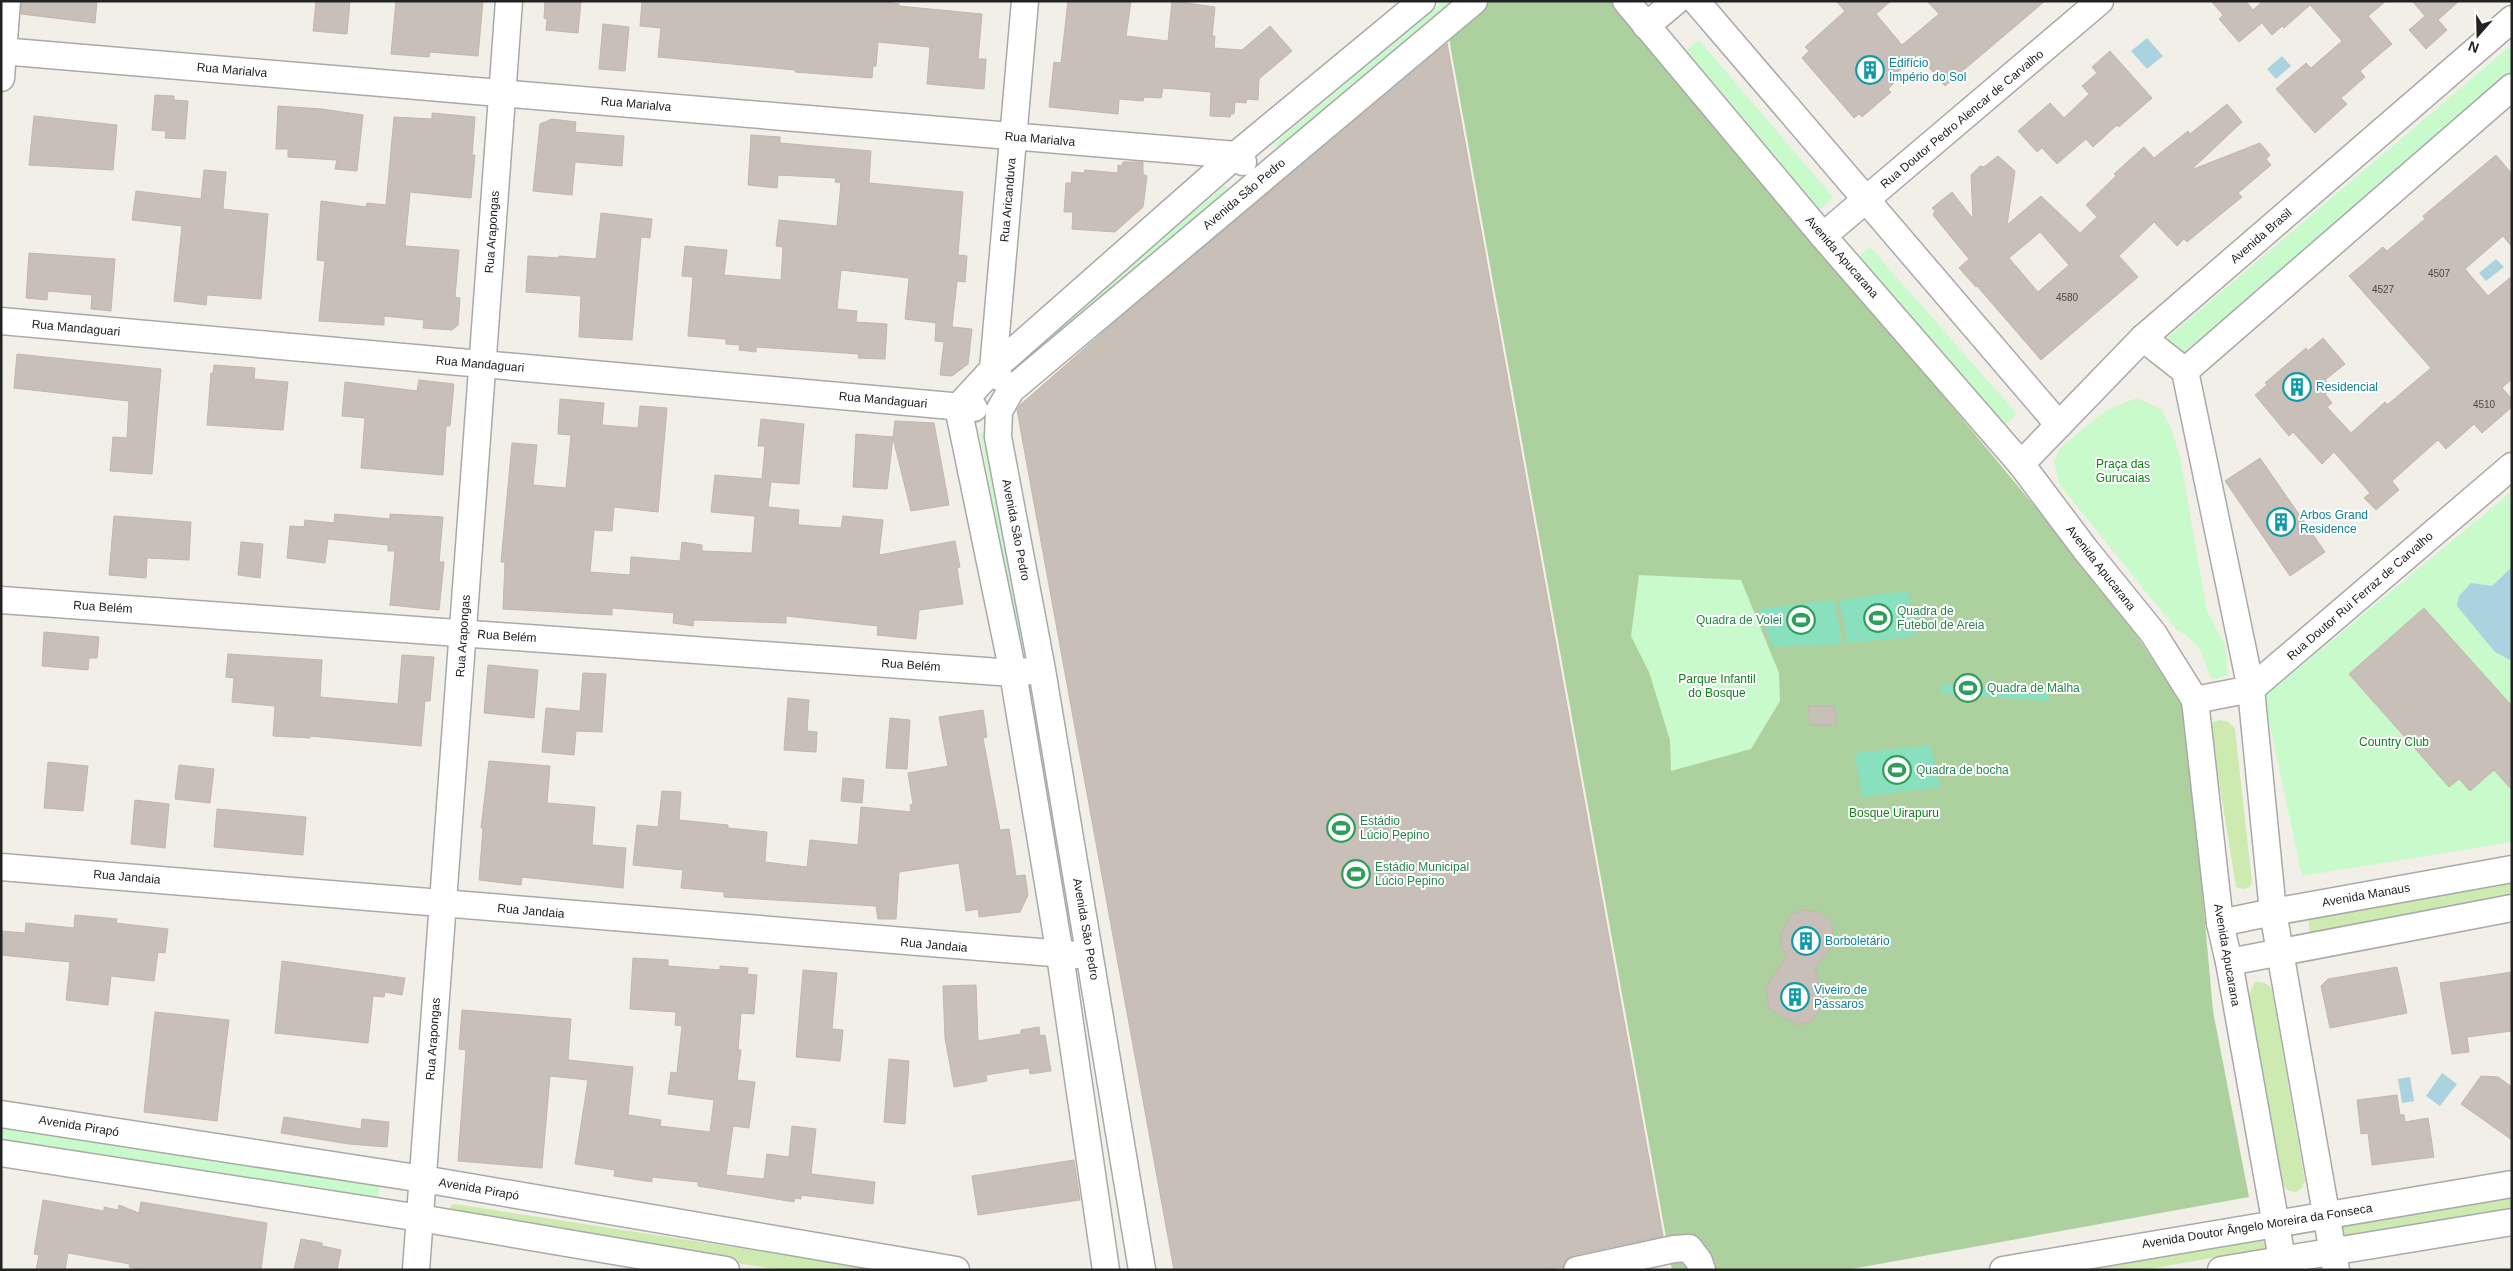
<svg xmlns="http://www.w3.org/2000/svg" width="2513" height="1271" font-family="Helvetica,sans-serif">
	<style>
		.grass { fill: #cdebb0 }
		.forest { fill: #add19e }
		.park { fill: #c8facc }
		.pitch { fill: #88e0be }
		.water { fill: #aad3df }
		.building { fill: #c7bfb8; stroke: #c4b6ab; fill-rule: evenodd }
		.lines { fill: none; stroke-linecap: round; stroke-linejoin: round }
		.minor-casing { stroke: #a9a9a9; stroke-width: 29 }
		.minor { stroke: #fff; stroke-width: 26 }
		.labels { text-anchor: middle; stroke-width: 4; stroke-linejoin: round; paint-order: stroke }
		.number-label { font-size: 10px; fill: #4b4948 }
		.culture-label { font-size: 12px; fill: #0d838f; stroke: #fff; text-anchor: start }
		.street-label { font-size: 12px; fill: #222; stroke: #fff }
		.park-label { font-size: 12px; fill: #0c8416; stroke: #fff }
		.leisure-label { font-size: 12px; fill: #27864d; stroke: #fff; text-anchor: start }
	</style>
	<rect width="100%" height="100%" fill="#f2efe9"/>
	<g class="grass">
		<path d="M2219,720L2229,722L2235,729L2252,882L2250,887L2243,889L2236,887L2211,731L2213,722Z"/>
		<path d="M2512,882V896L2310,933L2308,918Z"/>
		<path d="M2255,982C2263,982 2268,983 2272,990L2305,1181L2302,1188L2296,1192L2289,1191L2282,1185L2249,994Z"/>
		<path d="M2512,1196V1209L2342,1237L2340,1225Z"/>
		<path d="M455,1204L883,1270H781L639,1248L450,1212L451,1205Z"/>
		<path d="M2267,1234L2269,1248L2143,1270H2058Z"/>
	</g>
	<path class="forest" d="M1485,1H1616L2099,584L2139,639L2186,711L2213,1011L2249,1197L1846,1270H1672L1448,33Z"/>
	<g class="park">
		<path d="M1444,1H1454L1278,147L1274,144Z"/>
		<path d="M1699,40L1833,197L1819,210L1685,52Z"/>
		<path d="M2509,47L2512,50V73L2180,355L2166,339Z"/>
		<path d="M1225,186L1235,199L1047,356L1037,343Z"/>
		<path d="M1870,247L2017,414L2005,425L1857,258Z"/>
		<path d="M2137,398L2161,409L2171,428L2180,457L2207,611L2225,645L2228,675L2217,679L2210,677C2203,653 2199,642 2177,630L2059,484L2054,461L2060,448L2108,409Z"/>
		<path d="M993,430L1030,636L1017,638L980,433Z"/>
		<path d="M2512,491V842L2302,876L2264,697Z"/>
		<path d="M1639,575L1741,580L1779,673L1780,701L1751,749L1671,771L1670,740L1649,672L1631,636Z"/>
		<path d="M1043,702L1081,924L1069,926L1031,704Z"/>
		<path d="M1,1123L381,1181L378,1197L1,1139Z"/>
	</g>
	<g class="pitch">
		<path d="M1908,591L1917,636L1848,643L1839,600Z"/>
		<path d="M1834,600L1842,644L1773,647L1759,609Z"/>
		<path d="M1941,684L2048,693L2049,701L1941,693Z"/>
		<path d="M1931,745L1940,787L1862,797L1855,753Z"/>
	</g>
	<g class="water">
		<path d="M2147,38L2163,56L2147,69L2131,51Z"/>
		<path d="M2282,56L2291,66L2276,79L2267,69Z"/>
		<path d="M2496,259L2504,267L2486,281L2479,273Z"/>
		<path d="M2512,567V661L2495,652L2457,606L2459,596L2471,583L2492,586Z"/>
		<path d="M2442,1073L2457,1084L2440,1106L2426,1096Z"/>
		<path d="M2410,1077L2414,1101L2402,1103L2398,1079Z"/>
	</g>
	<g class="building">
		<path d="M22,1H97L95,23L21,14Z"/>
		<path d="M316,1H350L347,34L313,31Z"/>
		<path d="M396,1H483L478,56L430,52L429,57L391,54Z"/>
		<path d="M545,1H581L578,33L546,30L547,19L544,18Z"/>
		<path d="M642,1H883L899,4V6L982,14L978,59H986L984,89L927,84L930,47L878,42L876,66H873L872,78L795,72V70L658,57L661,28L640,26Z"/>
		<path d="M1068,1H1131L1126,36L1168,41L1172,1L1215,7L1212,36H1215L1214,48L1242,50L1270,26L1292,51L1259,79L1258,100L1247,99L1246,103L1235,102L1234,114H1231L1230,117L1210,116L1211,92L1163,88L1161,98L1144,97L1143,101L1119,99L1118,114L1049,107L1054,62L1061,63Z"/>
		<path d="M1836,1H1891L1876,14L1902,45L1939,14L1927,1H2045L1945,86L1918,55L1892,77L1895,82L1888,89L1891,92L1862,117L1859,114L1854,118L1802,58L1809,51L1805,47L1845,11Z"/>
		<path d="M2211,1H2246L2253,10L2263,1H2386L2368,16L2392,44L2360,71L2365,77L2341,98L2347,104L2315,133L2276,89L2306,63L2311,68L2342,41L2310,5L2284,28L2282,26L2272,35L2262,23L2239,42L2219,19L2223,15Z"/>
		<path d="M2412,1H2459L2438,20L2447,30L2426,49L2409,30L2425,16Z"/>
		<path d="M603,24L629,27L625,71L599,69Z"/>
		<path d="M1447,43L1663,1236L1574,1255L1567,1259L1563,1267L1545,1270H1174L1017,410L1020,405L1116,321Z"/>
		<path d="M2110,51L2152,98L2119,127L2117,125L2093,147L2086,139L2057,164L2042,148L2037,152L2018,131L2050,103L2064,118L2089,94L2082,86L2097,73L2092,67Z"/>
		<path d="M155,95L174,96V100L188,101L185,139L165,138L166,131L152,130Z"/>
		<path d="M2227,104L2242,122L2191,170L2260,143L2270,155L2266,159L2271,165L2238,193L2242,197L2187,242L2184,239L2177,246L2154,222L2119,256L2138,277L2041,360L1977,286L1976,287L1959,268L1969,259L1933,215L1935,211L1932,208L1952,192L1973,219L1971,175L1980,166L1984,167L1998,156L2015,171L2007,225L2041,196L2080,233L2097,217L2086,205L2116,176L2114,174L2144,147L2154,158L2188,131L2190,134ZM2040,232L2069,265L2038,292L2009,258Z"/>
		<path d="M278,106L322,109L363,115L357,171L335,169L337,160L288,157V149H276Z"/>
		<path d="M432,113L475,117L472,155H475L471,198L410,192L405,246L459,250L455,297L460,298L458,325L452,330L423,328L424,320L384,316V325L319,321L325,261L317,260L321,201L366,207L367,203L386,205L394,117L432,119Z"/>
		<path d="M34,116L117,125L113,170L29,165Z"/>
		<path d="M552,119L576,122L575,132L624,136L622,166L575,162L572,195L533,191L540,124Z"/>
		<path d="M751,135L780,137V143L871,151L869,183L963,192L958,255L967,256L965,282L957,281L952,327L972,329L968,364L952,376L940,375L944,342L935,341L936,323L905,319L909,278L841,270L837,309L857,311L856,322L887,324L885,359L858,358L859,354L815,351L756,347V352L739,350L740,345L726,344V339L688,336L693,277L682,276L685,246L727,250L724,275L781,280L783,247L776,246L779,220L837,226L841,183L835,182L836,178L778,175L777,188L748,185Z"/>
		<path d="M2496,155L2512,174V247L2503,236L2465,269L2488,296L2512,276V379L2502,388L2512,399V407L2482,433L2474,424L2446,449L2438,440L2392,481L2399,490L2376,510L2364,498L2370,493L2334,452L2322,464L2293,432L2289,436L2255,395L2267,385L2265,383L2306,348L2308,351L2323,338L2345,364L2325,380L2332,389L2325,394L2332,403L2327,407L2351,433L2385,402L2387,405L2431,368L2349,276L2383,247L2387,251L2425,219L2423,216Z"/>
		<path d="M1123,162H1143V174L1147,176L1143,207L1115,232L1072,229L1073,212H1064L1066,183H1071L1072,172L1084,173L1085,170L1118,173V165L1121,166Z"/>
		<path d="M204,170L226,172L223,209L268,214L261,299L207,295L206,305L174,301L182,226L132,220L136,191L201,199Z"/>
		<path d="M601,213L652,219L650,238L641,237L632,340L579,337L581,296L526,292L528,256L559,258V256L596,259Z"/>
		<path d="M29,253L115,259L111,311L91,309L92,295L48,291L47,300L26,298Z"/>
		<path d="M17,354L161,369L152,474L110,471L113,437L127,438L129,401L14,388Z"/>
		<path d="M214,365L255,368L254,379L288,382L283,430L207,425L211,373H213Z"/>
		<path d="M419,380L454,384L450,426H446L443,475L361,468L365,418L342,416L345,382L417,391Z"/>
		<path d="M560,399L604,403L602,425L638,428L640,406L667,408L658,512L614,507L612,531L594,530L590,572L630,575L631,557L680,561L682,542L702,545V551L752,553L755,516L711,512L715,475L762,479L765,446H758L761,419L804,424L799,484L771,482L768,507L799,510L798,525L841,528L843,516L883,520L879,555L955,541L960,567L957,568L963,604L919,610L916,639L877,635L878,626L786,616V623L694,620L693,626L673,623L674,613L612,608V615L503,609L505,562H501L512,443L537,445L533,485L566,488L571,435L558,434Z"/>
		<path d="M895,421L934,423L949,505L911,511L893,438Z"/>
		<path d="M856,434L893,437L887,489L853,487Z"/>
		<path d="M2260,458L2325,552L2290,576L2225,481Z"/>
		<path d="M335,514L390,519V514L443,517L439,562H444L439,610L390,605L395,551H388V545L328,539L325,563L287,558L290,526L304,527L305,520L334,523Z"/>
		<path d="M114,516L191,522L189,560L147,558L146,578L109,575Z"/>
		<path d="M241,542L263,544L260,578L238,575Z"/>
		<path d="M2424,608L2512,706V790L2494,770L2470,791L2459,779L2449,787L2349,674Z"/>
		<path d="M44,632L99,637L97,658H89L88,670L42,666Z"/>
		<path d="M228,654L322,660L320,697L398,704L402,655L434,657L430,701H425L421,746L310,736V738L273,736L275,706L232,702L234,678L226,677Z"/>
		<path d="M488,665L538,670L534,718L484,713Z"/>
		<path d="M583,673L606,674L602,732L576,731L574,755L542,752L546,708L580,711Z"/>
		<path d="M788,698L809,700L807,731L817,732L816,752L784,750Z"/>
		<path d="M1808,706H1834L1837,725H1810Z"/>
		<path d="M983,710L987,737L983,738L1000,830L1009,829L1016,876L1025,875L1028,895L1020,912L979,917L978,909L966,911L959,863L899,872L896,919H878L876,906L724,897V892L681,888L683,870L633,865L637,825L658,827L662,791L681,792L679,820L728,825V828L767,832L765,862L807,867L810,840L858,845L861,807L911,812L910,805L913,804L908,773L948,766L939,717Z"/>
		<path d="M890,718L910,720L907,769L886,768Z"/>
		<path d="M489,761L550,766L547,803L595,807L592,845L626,848L623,888L522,877L521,885L479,880L483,828H481Z"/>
		<path d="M48,762L88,766L83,811L44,808Z"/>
		<path d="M179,765L214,769L210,803L175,799Z"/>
		<path d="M843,778L864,780L862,803L841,801Z"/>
		<path d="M135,800L169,804L165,848L131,844Z"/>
		<path d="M217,809L306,817L303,855L214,847Z"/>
		<path d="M1803,910L1819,912L1831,921L1833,931L1830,949L1815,968L1824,1005L1811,1022L1798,1025L1769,1009L1766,988L1787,955L1781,948V933L1791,914Z"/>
		<path d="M75,915L117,919L116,923L168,929L165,953L158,952L154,981L111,976L108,1005L66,1000L70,962L1,955V931L25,933L26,923L74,928Z"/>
		<path d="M633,958L668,960V966L720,970V966L748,968L747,974L757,975L754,1014L741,1013L738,1050H741L737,1080L755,1082L749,1128L733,1126L726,1175L764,1179L767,1154L789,1157L792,1126L816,1129L811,1174L875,1182L873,1204L801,1195V1199L795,1198L794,1202L698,1186V1182L652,1177V1182L614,1176L615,1170L575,1164L588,1080L550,1076L542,1168L458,1161L466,1050L459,1049L462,1010L571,1019L568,1060L633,1067L628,1115L661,1120L660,1126L710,1132L714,1100L668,1094L671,1072L677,1073L682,1026L675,1025L676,1012L630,1009Z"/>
		<path d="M282,961L405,978L402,995L385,992L384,997L373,996L368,1043L275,1033Z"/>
		<path d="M2397,967L2407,1013L2330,1028L2321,986L2328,979Z"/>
		<path d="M803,970L837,973L832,1029L843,1030L840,1061L796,1057Z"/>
		<path d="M2512,972V1031L2467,1037L2469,1052L2452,1054L2440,983Z"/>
		<path d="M976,985L978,1041L1021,1034V1030L1039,1027L1040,1036L1045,1035L1051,1071L1030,1074L1029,1068L986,1075L987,1081L954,1087L945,1038L943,986Z"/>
		<path d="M155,1012L229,1020L217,1121L144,1112Z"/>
		<path d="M889,1059L909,1061L905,1124L884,1122Z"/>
		<path d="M2481,1076L2498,1077L2512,1087V1140L2461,1104Z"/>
		<path d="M2397,1095L2400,1115H2404L2405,1122L2428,1118L2434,1157L2372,1165L2368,1133L2361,1134L2357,1100Z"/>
		<path d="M284,1117L361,1129L362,1119L389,1122L387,1147L349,1144L281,1133Z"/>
		<path d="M1074,1160L1080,1200L978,1215L972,1176Z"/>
		<path d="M43,1200L104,1211V1207L118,1210L119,1205L139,1213L141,1202L267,1223L261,1270H145L129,1267L130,1264L68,1253L65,1270H36L39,1255L34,1254Z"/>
		<path d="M301,1239L322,1243V1246L341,1250L337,1270H294Z"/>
	</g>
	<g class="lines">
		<defs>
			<g id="minor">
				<path d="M1626,1L1823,236L2021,464L2085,549L2153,633L2195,700L2220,923L2229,962L2284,1270"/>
				<path d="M1696,1L2059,425"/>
				<path d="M1646,26L1676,1"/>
				<path d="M1,51L1236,155L1243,162"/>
				<path d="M1,78L7,1"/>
				<path d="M1823,236L2100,1"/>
				<path d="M1,321L974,408"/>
				<path d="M2143,338L2185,371L2251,689L2273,912L2336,1270"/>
				<path d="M2185,371L2512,87"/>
				<path d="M999,377L993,369L1025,1"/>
				<path d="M2021,464L2143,338L2512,19"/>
				<path d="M1,600L1013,673L1030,671"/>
				<path d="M2195,700L2251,689L2512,466"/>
				<path d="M1,867L1077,955"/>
				<path d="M2220,923L2273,912L2512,869"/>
				<path d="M2229,962L2512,908"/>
				<path d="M1,1114L423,1179L956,1270"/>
				<path d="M1,1153L420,1218L726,1270"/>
				<path d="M416,1270L509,1"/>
				<path d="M1106,1270L1060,955L1013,673L958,407L993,369L1236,155L1422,1"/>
				<path d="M1142,1270L1042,670L998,437L999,411L1011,390L1474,1"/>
				<path d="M1577,1270L1674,1249L1689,1248L1699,1261L1702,1270"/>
				<path d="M2003,1270L2512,1184"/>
				<path d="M2221,1270L2512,1222"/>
			</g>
		</defs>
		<use href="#minor" class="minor-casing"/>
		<use href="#minor" class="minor"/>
	</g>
	<defs>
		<symbol id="building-ring" viewBox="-11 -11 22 22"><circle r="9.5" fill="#fff" stroke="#0f9aa8" stroke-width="1.5"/><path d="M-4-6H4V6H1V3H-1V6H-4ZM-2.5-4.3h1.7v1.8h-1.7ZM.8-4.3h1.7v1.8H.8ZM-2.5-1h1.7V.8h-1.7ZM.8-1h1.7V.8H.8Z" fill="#0f9aa8"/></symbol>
		<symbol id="stadium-ring" viewBox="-11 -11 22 22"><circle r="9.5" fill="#fff" stroke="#2e9e5b" stroke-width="1.5"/><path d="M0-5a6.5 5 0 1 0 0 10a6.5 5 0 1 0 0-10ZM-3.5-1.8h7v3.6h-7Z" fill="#2e9e5b"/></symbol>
	</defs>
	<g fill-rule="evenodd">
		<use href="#building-ring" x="1854" y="54" width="32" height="32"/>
		<use href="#building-ring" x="2281" y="371" width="32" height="32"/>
		<use href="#building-ring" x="2265" y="506" width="32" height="32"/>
		<use href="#stadium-ring" x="1862" y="602" width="32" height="32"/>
		<use href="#stadium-ring" x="1785" y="604" width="32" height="32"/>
		<use href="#stadium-ring" x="1952" y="672" width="32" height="32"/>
		<use href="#stadium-ring" x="1881" y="754" width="32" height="32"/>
		<use href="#stadium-ring" x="1325" y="812" width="32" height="32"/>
		<use href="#stadium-ring" x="1340" y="858" width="32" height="32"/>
		<use href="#building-ring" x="1790" y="925" width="32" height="32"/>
		<use href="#building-ring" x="1779" y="981" width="32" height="32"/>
	</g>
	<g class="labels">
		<g class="number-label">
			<text x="2439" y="277">4507</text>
			<text x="2383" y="293">4527</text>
			<text x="2067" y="301">4580</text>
			<text x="2484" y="408">4510</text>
		</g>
		<g class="culture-label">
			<text x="1889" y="67">Edifício<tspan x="1889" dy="14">Império do Sol</tspan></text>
			<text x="2316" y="391">Residencial</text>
			<text x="2300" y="519">Arbos Grand<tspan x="2300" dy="14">Residence</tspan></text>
			<text x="1825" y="945">Borboletário</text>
			<text x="1814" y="994">Viveiro de<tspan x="1814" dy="14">Pássaros</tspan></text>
		</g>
		<g class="street-label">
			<text transform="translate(232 70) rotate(5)" y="4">Rua Marialva</text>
			<text transform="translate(636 104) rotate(5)" y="4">Rua Marialva</text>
			<text transform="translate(1962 119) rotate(-40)" y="4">Rua Doutor Pedro Alencar de Carvalho</text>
			<text transform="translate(1040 139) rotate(5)" y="4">Rua Marialva</text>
			<text transform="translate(1244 194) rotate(-40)" y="4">Avenida São Pedro</text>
			<text transform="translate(1008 200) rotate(-85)" y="4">Rua Aricanduva</text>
			<text transform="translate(492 232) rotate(-86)" y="4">Rua Arapongas</text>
			<text transform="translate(2261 236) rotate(-41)" y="4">Avenida Brasil</text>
			<text transform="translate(1842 257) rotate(49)" y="4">Avenida Apucarana</text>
			<text transform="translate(76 328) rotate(5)" y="4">Rua Mandaguari</text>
			<text transform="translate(480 364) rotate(5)" y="4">Rua Mandaguari</text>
			<text transform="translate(883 400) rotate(5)" y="4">Rua Mandaguari</text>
			<text transform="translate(1016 530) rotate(79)" y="4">Avenida São Pedro</text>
			<text transform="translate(2101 568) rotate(52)" y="4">Avenida Apucarana</text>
			<text transform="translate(2360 596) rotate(-41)" y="4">Rua Doutor Rui Ferraz de Carvalho</text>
			<text transform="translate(103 607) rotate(4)" y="4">Rua Belém</text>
			<text transform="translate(463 636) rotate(-86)" y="4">Rua Arapongas</text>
			<text transform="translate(507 636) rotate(4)" y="4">Rua Belém</text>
			<text transform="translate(911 665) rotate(4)" y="4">Rua Belém</text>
			<text transform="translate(127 877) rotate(5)" y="4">Rua Jandaia</text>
			<text transform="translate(2366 895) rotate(-10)" y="4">Avenida Manaus</text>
			<text transform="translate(531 911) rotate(5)" y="4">Rua Jandaia</text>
			<text transform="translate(1086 929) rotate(80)" y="4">Avenida São Pedro</text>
			<text transform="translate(934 945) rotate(5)" y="4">Rua Jandaia</text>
			<text transform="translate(2227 955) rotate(80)" y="4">Avenida Apucarana</text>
			<text transform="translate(433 1039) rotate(-86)" y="4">Rua Arapongas</text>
			<text transform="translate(79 1126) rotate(9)" y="4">Avenida Pirapó</text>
			<text transform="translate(479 1189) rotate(10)" y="4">Avenida Pirapó</text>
			<text transform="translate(2257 1226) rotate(-9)" y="4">Avenida Doutor Ângelo Moreira da Fonseca</text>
		</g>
		<g class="park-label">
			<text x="2123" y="468">Praça das<tspan x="2123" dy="14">Gurucaias</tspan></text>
			<text x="1717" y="683">Parque Infantil<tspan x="1717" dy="14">do Bosque</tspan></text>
			<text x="2394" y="746">Country Club</text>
			<text x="1894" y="817">Bosque Uirapuru</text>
		</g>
		<g class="leisure-label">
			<text x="1897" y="615">Quadra de<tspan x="1897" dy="14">Futebol de Areia</tspan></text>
			<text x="1782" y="624" text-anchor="end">Quadra de Volei</text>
			<text x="1987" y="692">Quadra de Malha</text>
			<text x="1916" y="774">Quadra de bocha</text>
			<text x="1360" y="825">Estádio<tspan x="1360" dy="14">Lúcio Pepino</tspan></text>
			<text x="1375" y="871">Estádio Municipal<tspan x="1375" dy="14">Lúcio Pepino</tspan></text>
		</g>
	</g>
	<rect width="2513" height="1271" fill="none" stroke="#222222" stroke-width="5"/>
	<g transform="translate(2478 35) rotate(200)" stroke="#ffffff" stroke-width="4" paint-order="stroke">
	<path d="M0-4L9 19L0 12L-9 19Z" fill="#222222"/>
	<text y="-8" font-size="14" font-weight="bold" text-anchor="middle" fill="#222222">N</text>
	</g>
</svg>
